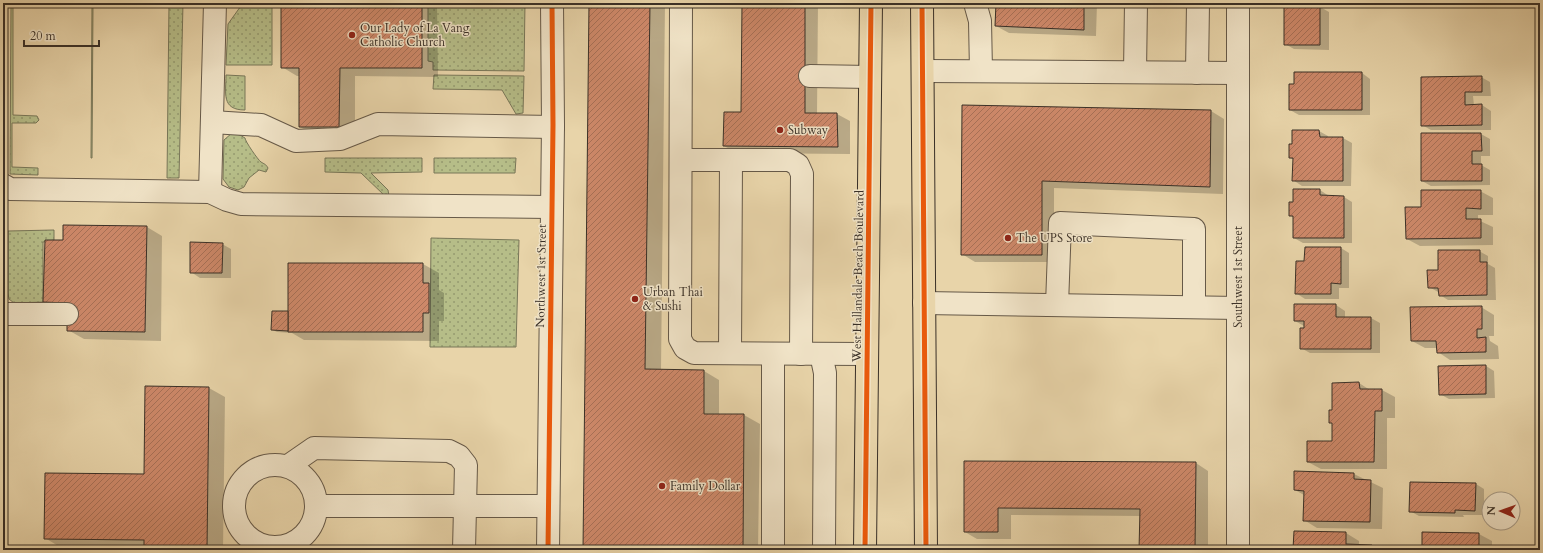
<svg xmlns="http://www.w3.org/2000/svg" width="1543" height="553" font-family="Cardo,serif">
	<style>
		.grass { fill: url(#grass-dots); stroke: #787658 }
		.shadow { fill: #0003 }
		.building { fill: url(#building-hatch); stroke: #3a3027 }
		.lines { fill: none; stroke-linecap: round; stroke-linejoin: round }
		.minor-casing { stroke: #665948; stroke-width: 24 }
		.major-casing { stroke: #3a3027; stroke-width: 24 }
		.minor { stroke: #f0e3c7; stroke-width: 22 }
		.major { stroke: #e8d4a9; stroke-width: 22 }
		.cycleway-casing { stroke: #f0e3c7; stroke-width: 8 }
		.cycleway { stroke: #e8590c; stroke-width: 5 }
		.poi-dot { fill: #8f2418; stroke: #f0e3c7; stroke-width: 1.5 }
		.labels { text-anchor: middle; stroke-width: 3; stroke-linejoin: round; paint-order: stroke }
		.poi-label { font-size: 12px; fill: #3a3027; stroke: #f0e3c7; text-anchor: start }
		.street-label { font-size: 12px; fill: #3a3027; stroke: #f0e3c7 }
	</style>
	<defs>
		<pattern id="grass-dots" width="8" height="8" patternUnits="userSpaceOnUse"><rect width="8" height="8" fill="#b6bd88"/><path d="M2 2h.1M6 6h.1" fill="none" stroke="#959a6f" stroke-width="1.8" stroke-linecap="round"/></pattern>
		<pattern id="building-hatch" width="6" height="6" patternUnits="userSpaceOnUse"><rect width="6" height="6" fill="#cd8869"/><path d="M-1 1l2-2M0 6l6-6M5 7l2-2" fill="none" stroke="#a77056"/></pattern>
	</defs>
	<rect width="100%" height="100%" fill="#e8d4a9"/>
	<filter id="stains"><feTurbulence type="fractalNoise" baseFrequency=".005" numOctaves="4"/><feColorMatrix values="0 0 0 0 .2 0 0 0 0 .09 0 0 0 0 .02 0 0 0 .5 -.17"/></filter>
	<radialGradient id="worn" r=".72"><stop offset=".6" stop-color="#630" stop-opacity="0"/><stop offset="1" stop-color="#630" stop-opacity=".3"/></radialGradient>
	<g class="grass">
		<path d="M11,3H13V115L37,116L39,120L36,123H12V167L38,168V175L10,174Z"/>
		<path d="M92,3H93L92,158H91Z"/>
		<path d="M169,3H183L179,178H167Z"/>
		<path d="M243,3H272V65H226L228,24Z"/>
		<path d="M428,3H525L524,71L433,70V62L428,61Z"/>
		<path d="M226,75L245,76V110C221,110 226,93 226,75Z"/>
		<path d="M434,75L524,76L523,113L516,114L502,90L433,89Z"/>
		<path d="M232,133L240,135L245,138C245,141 258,160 261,162C264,164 266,164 268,168L266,172L259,170L249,178L244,187L238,190L229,187L223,179L224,140Z"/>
		<path d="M325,158H422V172L371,173L388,190L389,196H385L361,173L325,172Z"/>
		<path d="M434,158H516L515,173H434Z"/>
		<path d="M54,230V240L43,242V302L14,303L9,299L8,293V231Z"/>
		<path d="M431,238L519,240L516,347H430Z"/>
	</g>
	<g class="shadow">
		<path d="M282,3H437L438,77L355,76V136H316L300,127V76H297L282,67Z"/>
		<path d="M590,3H665L661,371H704L719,380V415H744L760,424L758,550H584Z"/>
		<path d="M743,3H818L817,114H837L850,121V154L737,153L724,146L742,113Z"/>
		<path d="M997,3H1097L1096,36L1009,33L996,26Z"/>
		<path d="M1285,3H1322V8L1329,12V50L1294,49L1285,44Z"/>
		<path d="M1362,73L1370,79V115H1299L1290,110Z"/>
		<path d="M1481,77L1490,82L1491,96H1473L1474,105H1482L1491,111V130H1431L1422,125Z"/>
		<path d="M963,106L1211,111L1224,119L1223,194L1054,188V262H975L962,254Z"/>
		<path d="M1319,131L1328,136V138H1343L1352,143L1351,186H1302L1293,180L1294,160L1290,158L1293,145Z"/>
		<path d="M1422,134H1481L1490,139V156H1481V165L1490,170V185L1431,186L1422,181Z"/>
		<path d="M1294,190H1320L1329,196L1344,197L1352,202V243H1303L1294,238V218L1290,215L1294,203Z"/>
		<path d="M1480,191L1493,198V215H1478V220L1493,227V245L1420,246L1407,239L1422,208Z"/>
		<path d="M147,227L162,236L161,341L84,339L68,330V311H60L44,302L64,241Z"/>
		<path d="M222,244L231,249V278H200L191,272Z"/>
		<path d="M1341,248L1349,253V288H1339V299H1305L1296,293L1305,262Z"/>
		<path d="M1479,251L1488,256V264L1495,268L1496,300H1448L1440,295V293L1429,287L1439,271Z"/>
		<path d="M289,264H423L439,273V290L444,293V321H439V341L304,340L292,333L277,332L273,330L289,312Z"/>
		<path d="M1295,305H1336L1345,311V318H1371L1380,323V353H1310L1301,348L1305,329L1304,326L1295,321Z"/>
		<path d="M1481,307L1494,315V336H1489L1490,341L1498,346L1499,359L1450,360L1438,352L1437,348H1425L1412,341Z"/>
		<path d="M1486,366L1494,371L1495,398L1449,399L1440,394Z"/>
		<path d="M1359,383L1370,390H1382L1395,397V418H1387V469H1321L1308,462L1333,442V424L1330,422Z"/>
		<path d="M209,388L225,397L223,550H145V548L60,547L45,538L145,475Z"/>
		<path d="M965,462L1196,463L1208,471V550H1140L1141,516L1011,515V539H977L965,532Z"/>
		<path d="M1354,474L1383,488L1382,529L1317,528L1304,520V495L1295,490Z"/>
		<path d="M1476,484L1484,489V515H1463L1464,517L1419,516L1410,511Z"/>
		<path d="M1346,533L1359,541V546H1372L1379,550H1297L1294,548Z"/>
		<path d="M1423,533L1479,534L1492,541V550H1423Z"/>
	</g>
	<g class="building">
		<path d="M281,3H422V68H340L339,127H299V68H281Z"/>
		<path d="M589,3H650L645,369L704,370V414H744L743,550H583Z"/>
		<path d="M742,3H805V113H837L838,147L723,146L724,112H741Z"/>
		<path d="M996,3H1084V30L995,26Z"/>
		<path d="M1284,3H1313V6H1320V45H1284Z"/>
		<path d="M1294,72H1362V110H1289V84H1294Z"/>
		<path d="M1482,76V92H1465V105L1482,104V125L1421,126V77Z"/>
		<path d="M962,105L1211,110L1210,187L1042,181V255H961Z"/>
		<path d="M1292,130H1319L1320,137H1343V181H1292L1293,158H1289V144H1292Z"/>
		<path d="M1421,133H1481L1482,151H1472V164H1482V181H1421Z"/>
		<path d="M1293,189H1320V195L1344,196V238H1293V216H1289V202H1293Z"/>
		<path d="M1421,190H1481V209L1466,208V219H1481V238L1406,239L1405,207H1421Z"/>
		<path d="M63,225L147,226L145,332L67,331V303L43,302L45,240H63Z"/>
		<path d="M190,242L223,243L222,273H190Z"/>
		<path d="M1305,247H1341V284L1331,283V294H1295L1296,261H1304Z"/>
		<path d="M1438,250H1480V262H1487V295L1439,296L1438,288H1428L1427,270H1438Z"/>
		<path d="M288,263H423V283H429V313H423V332H288Z"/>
		<path d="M1294,304H1336V317H1371V349H1300V328H1304V321H1294Z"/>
		<path d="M1482,306V329H1477V338L1486,337V352L1437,353L1436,341H1411L1410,307Z"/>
		<path d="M272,311H288V331L271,330Z"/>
		<path d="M1486,365V394L1439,395L1438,366Z"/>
		<path d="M1359,382L1360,389H1382V411H1375L1374,462H1307V441H1332V423H1329V410H1332V383Z"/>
		<path d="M145,386L209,387L207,550H144V540L44,539L45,473L144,474Z"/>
		<path d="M964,461L1196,462L1195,550H1139L1140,509L998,508V532H964Z"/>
		<path d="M1294,471L1354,473V479L1371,480L1370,522L1303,521L1304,491L1294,490Z"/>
		<path d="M1410,482L1476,483L1475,511L1455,510V513L1409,512Z"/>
		<path d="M1294,531L1346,532V544L1372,545V550L1293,549Z"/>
		<path d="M1422,532L1479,533V550H1422Z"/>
	</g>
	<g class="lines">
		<defs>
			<g id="minor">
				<path d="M681,3L680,339L685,348L694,353L867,354"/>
				<path d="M975,3L980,21L981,71"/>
				<path d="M923,71L1238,73"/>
				<path d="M1135,72L1136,3"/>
				<path d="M1197,73L1198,3"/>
				<path d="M810,76L870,77"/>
				<path d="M212,122L261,125L296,141L340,139L378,124L553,127"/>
				<path d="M681,160H790L798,165L802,174L801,354"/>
				<path d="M3,185L10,189L210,192L227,200L241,204L551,207"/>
				<path d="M210,192L215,3"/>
				<path d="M924,303L1238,308"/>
				<path d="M1057,305L1060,223L1194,229V307"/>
				<path d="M3,314H67"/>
				<path d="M730,353L731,160"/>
				<path d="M821,354L825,373L824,550"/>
				<circle cx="275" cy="506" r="41"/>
				<path d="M288,466L314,448L449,451L459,456L466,465L464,550"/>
				<path d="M317,506H548"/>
				<path d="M548,550L553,125L552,3"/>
				<path d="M773,550V354"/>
				<path d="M1238,550V3"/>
			</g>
			<g id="major">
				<path d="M922,3L926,550"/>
				<path d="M865,550L871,3"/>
			</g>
		</defs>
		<use href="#minor" class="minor-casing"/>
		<use href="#major" class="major-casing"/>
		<use href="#minor" class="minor"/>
		<use href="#major" class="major"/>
		<defs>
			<g id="cycleway">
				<path d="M922,3L926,550"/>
				<path d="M548,550L553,125L552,3"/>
				<path d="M865,550L871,3"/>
			</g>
		</defs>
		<use href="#cycleway" class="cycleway-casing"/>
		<use href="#cycleway" class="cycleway"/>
	</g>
	<g class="poi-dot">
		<circle cx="352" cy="35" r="4"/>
		<circle cx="780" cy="130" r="4"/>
		<circle cx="1008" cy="238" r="4"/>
		<circle cx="635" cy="299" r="4"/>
		<circle cx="662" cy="486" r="4"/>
	</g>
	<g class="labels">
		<g class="poi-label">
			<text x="360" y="32">Our Lady of La Vang<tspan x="360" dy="14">Catholic Church</tspan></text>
			<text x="788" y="134">Subway</text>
			<text x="1016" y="242">The UPS Store</text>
			<text x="643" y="296">Urban Thai<tspan x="643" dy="14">&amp; Sushi</tspan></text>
			<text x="670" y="490">Family Dollar</text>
		</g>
		<g class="street-label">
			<text transform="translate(541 276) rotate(-89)" y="4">Northwest 1st Street</text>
			<text transform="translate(858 276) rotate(-89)" y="4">West Hallandale Beach Boulevard</text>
			<text transform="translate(1238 277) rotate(-90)" y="4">Southwest 1st Street</text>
		</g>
	</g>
	<rect width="1543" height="553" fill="none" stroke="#e8d4a9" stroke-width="16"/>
	<rect x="4" y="4" width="1535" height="545" fill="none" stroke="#3a3027" stroke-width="2"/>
	<rect x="8" y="8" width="1527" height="537" fill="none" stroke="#3a3027"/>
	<g transform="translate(1501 511) rotate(272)"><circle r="19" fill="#f0e3c7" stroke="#a79b87"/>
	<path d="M0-3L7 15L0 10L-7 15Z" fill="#8f2418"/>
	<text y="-6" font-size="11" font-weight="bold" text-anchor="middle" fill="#3a3027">N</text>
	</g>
	<path d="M24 40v6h75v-6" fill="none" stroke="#3a3027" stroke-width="2"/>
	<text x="30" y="40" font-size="12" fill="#3a3027" stroke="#f0e3c7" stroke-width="3" paint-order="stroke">20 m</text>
	<rect width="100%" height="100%" filter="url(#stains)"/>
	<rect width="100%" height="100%" fill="url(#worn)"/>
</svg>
